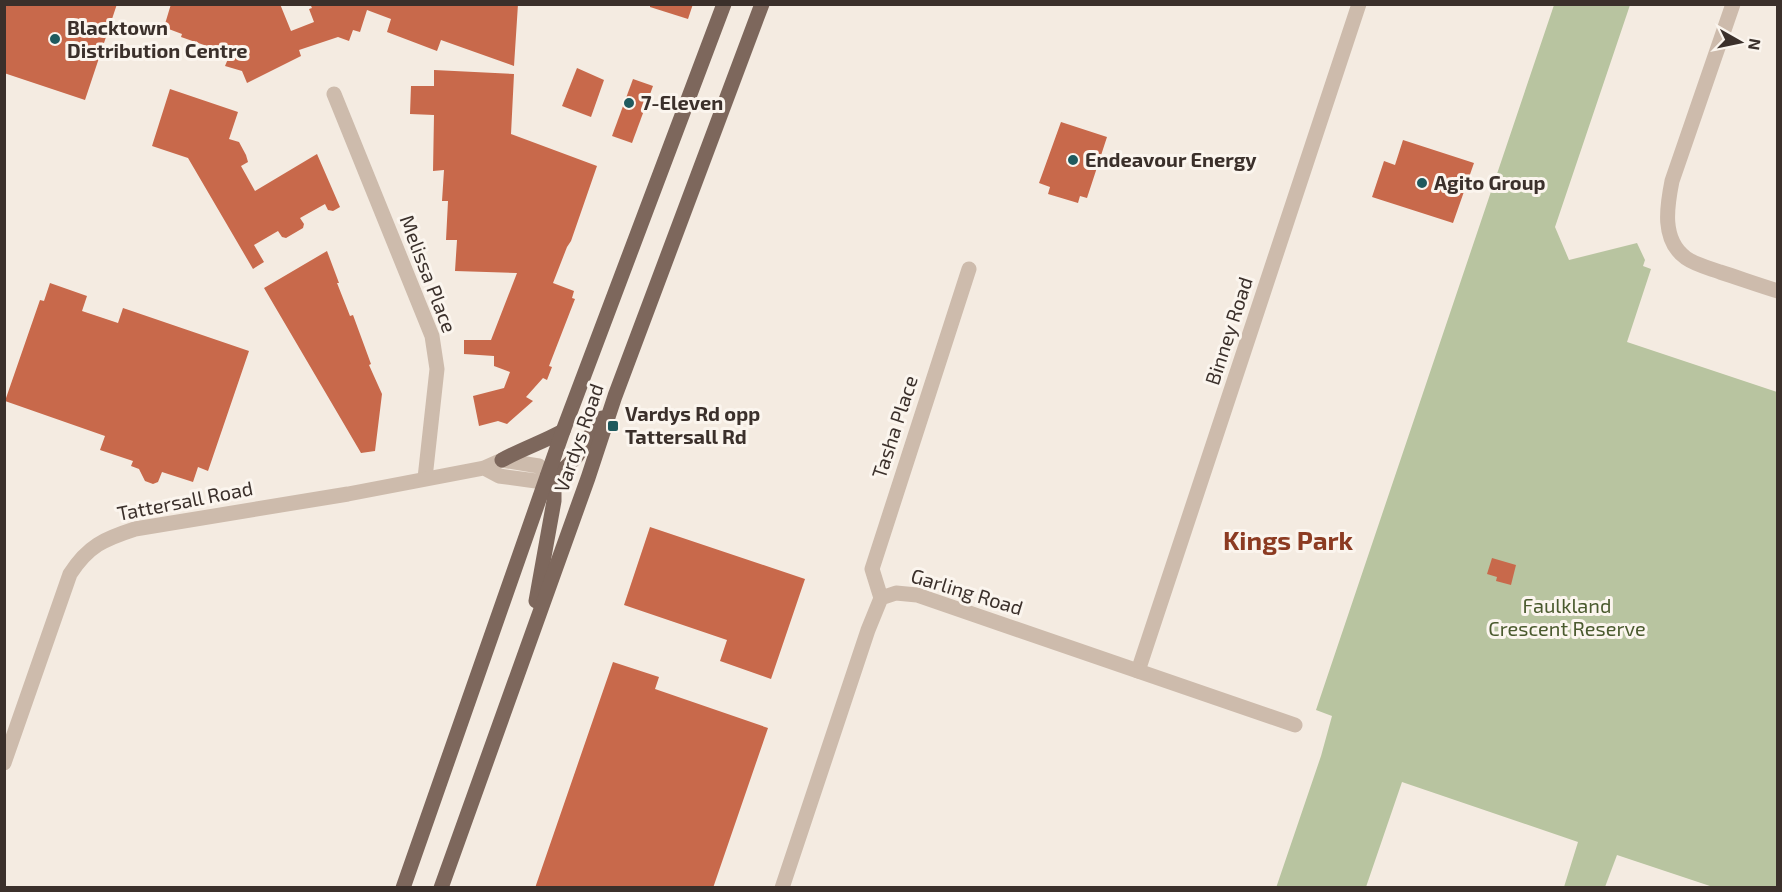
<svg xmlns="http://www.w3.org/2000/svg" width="1782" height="892" font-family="'Exo 2',sans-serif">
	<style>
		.green { fill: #b8c4a0 }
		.building { fill: #c8694b }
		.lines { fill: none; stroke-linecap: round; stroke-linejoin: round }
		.minor { stroke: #cdbbac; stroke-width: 15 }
		.major { stroke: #7d675c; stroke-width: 15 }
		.poi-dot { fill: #1f5a5e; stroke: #fbf5ee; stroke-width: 2 }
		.labels { text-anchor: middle; stroke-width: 6; stroke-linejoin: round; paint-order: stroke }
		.poi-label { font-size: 20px; font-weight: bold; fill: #3b302b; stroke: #fbf5ee; text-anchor: start }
		.street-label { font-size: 20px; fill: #3b302b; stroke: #fbf5ee }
		.park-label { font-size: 20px; fill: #4a5a2e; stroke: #fbf5ee }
		.district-label { font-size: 26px; font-weight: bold; fill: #8c3b22; stroke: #fbf5ee }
	</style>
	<rect width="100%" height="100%" fill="#f4ebe1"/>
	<path class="green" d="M1554,5H1630L1555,227L1569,260L1637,243L1645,260L1643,266L1651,269L1627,342L1777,392V887H1713L1617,855L1605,887H1564L1578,842L1402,782L1366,887L1276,888L1321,756L1332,716L1316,710Z"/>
	<g class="building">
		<path d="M4,4H117L85,100L4,73Z"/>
		<path d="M171,4H280L291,31L314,22L309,9L312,8L310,4H518L514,66L441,40L437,51L387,32L391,19L367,10L360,32L353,30L349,41L338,37L299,50L301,56L247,83L242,71L225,66L230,54L181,37L182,34L166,28L167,25L165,24Z"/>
		<path d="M650,4H693L688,19L650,7Z"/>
		<path d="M577,68L604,80L591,117L562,106Z"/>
		<path d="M434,70L514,74L511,134L597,166L571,241L567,247L553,283L574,291L572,298L575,299L549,366L552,367L547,380L543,378L526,397L533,401L507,424L498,421L479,426L473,396L504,388L510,372L494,366V356L464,354V340H491L517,273L455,271L457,240H446L448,201H442L444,170L433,171L434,115L410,114L411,86H434Z"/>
		<path d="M633,79L653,86L632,143L612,136Z"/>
		<path d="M170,89L238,112L229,139L239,142L246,155L248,162L241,166L255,191L317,154L340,207L333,211L328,210L325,204L300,218L304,224L303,228L286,238L282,237L278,231L254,245L264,262L253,269L188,158L152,146Z"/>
		<path d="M1061,122L1107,137L1087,198L1080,196L1078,203L1048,194L1050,187L1039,183Z"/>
		<path d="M1403,140L1474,163L1453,223L1372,197L1384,161L1395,165Z"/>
		<path d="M327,251L339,283H337L350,316L353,315L371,364L369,365L382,394L375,451L361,453L264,288Z"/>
		<path d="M50,283L87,296L82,311L118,323L123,308L249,351L208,471L198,467L193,482L162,472L158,482L153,484L145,481L139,469L131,466L133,461L100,450L105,436L5,401L40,300L44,301Z"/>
		<path d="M650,527L805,579L771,679L720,661L727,640L624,605Z"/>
		<path d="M1492,558L1516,565L1511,585L1496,581L1497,577L1487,574Z"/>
		<path d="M613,662L659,677L655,689L768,728L713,888H535Z"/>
	</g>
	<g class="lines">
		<g class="minor">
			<path d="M1733,4L1672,181C1667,206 1661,240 1686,258C1696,265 1709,268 1720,272C1739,278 1758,285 1778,291"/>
			<path d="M334,94L432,336L437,369L425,478"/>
			<path d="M881,598L872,569L969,269"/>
			<path d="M1138,671L1359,4"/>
			<path d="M4,763L70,574C88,546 104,539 135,529L348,494L484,468L502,460L539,466L548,475L536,481L499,476L484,468"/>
			<path d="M782,888L868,630L881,598L896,593L917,595L1295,725"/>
		</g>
		<g class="major">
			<path d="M502,460C522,449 543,442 563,431"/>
			<path d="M548,475L565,468L576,457L602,418"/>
			<path d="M536,601L554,501V492L548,475"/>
			<path d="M403,888L563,431L724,4"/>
			<path d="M441,888L588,478L615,396L762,4"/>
		</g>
	</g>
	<g class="poi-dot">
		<circle cx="55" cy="39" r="6"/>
		<circle cx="629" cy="103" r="6"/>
		<circle cx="1073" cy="160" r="6"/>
		<circle cx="1422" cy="183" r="6"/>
		<rect x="607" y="420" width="12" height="12" rx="3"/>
	</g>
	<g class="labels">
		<g class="poi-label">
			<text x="67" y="35">Blacktown<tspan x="67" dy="23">Distribution Centre</tspan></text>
			<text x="641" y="110">7-Eleven</text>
			<text x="1085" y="167">Endeavour Energy</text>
			<text x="1434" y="190">Agito Group</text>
			<text x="625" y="421">Vardys Rd opp<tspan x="625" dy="23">Tattersall Rd</tspan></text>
		</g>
		<g class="street-label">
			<text transform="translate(428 274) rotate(69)" y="7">Melissa Place</text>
			<text transform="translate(1229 331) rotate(-72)" y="7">Binney Road</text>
			<text transform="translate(895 427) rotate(-72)" y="7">Tasha Place</text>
			<text transform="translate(579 438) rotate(-71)" y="7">Vardys Road</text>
			<text transform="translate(185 501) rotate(-11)" y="7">Tattersall Road</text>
			<text transform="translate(967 592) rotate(17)" y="7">Garling Road</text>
		</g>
		<g class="park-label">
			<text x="1567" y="613">Faulkland<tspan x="1567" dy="23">Crescent Reserve</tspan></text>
		</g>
		<g class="district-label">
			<text x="1288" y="550">Kings Park</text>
		</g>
	</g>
	<rect width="1782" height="892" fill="none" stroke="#3b302b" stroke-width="12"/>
	<g transform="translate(1740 42) rotate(99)" stroke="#fbf5ee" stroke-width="4.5" paint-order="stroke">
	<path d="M0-4.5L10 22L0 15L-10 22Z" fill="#3b302b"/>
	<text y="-9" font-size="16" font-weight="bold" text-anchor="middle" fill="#3b302b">N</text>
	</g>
</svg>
